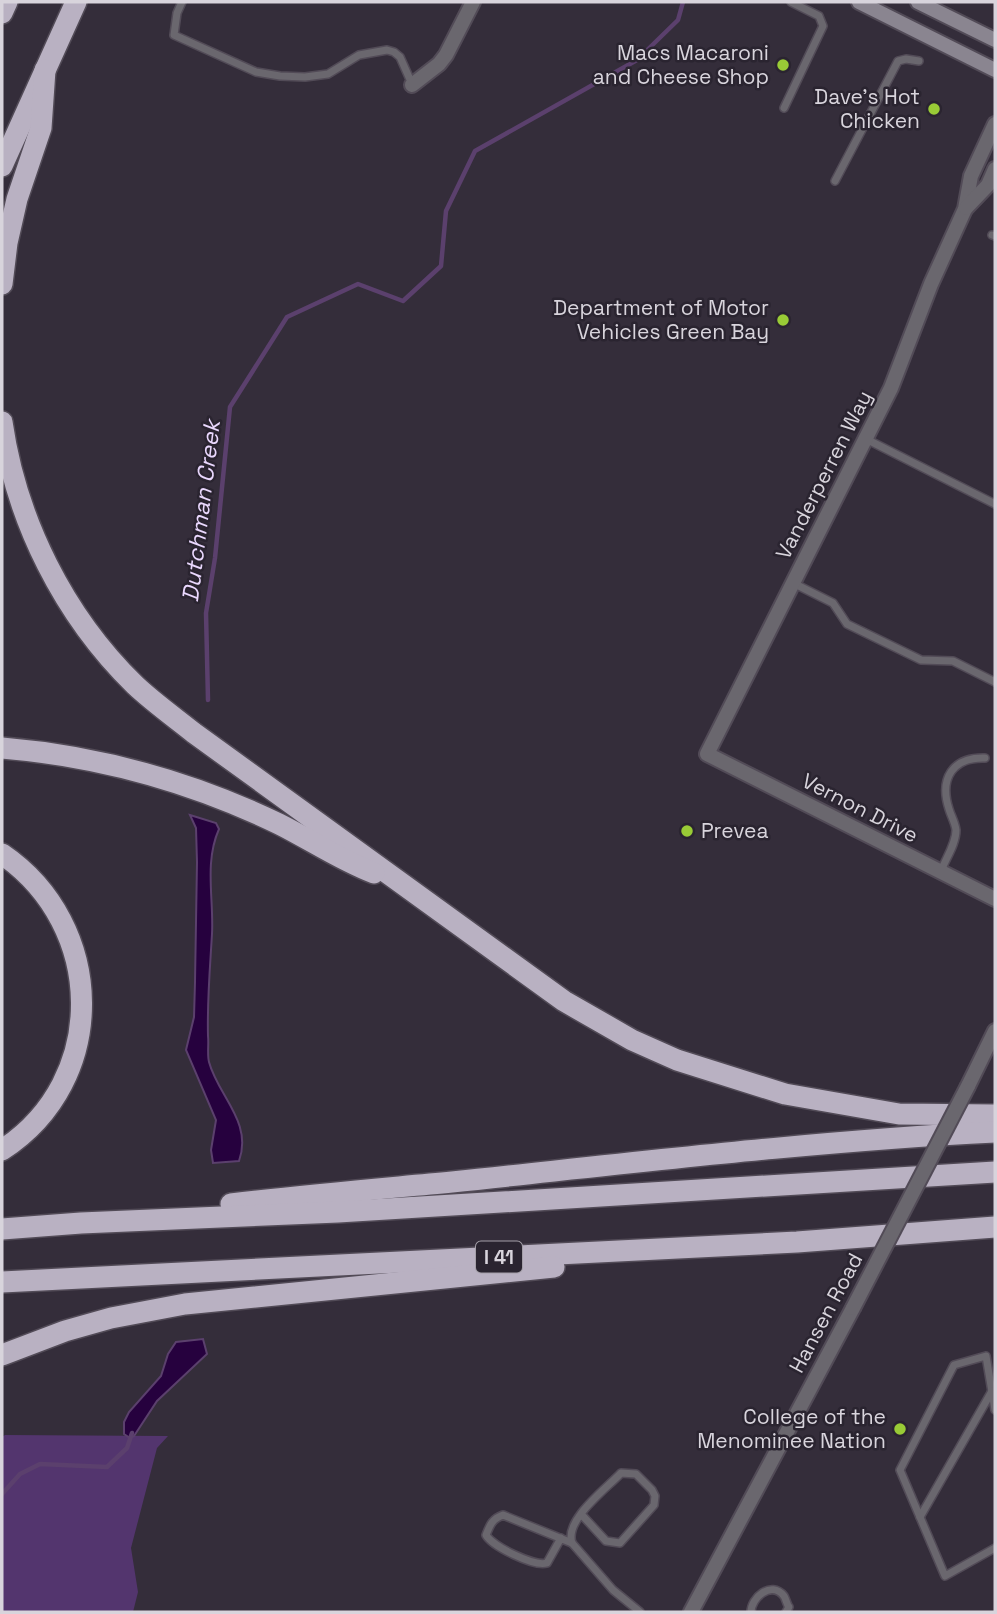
<svg xmlns="http://www.w3.org/2000/svg" width="997" height="1614" font-family="'Space Grotesk',sans-serif">
	<style>
		.green { fill: #53356e }
		.water { fill: #26013e; stroke: #5b406d; stroke-width: 2 }
		.lines { fill: none; stroke-linecap: round; stroke-linejoin: round }
		.stream { stroke: #5b406d; stroke-width: 4.5 }
		.lane-casing { stroke: #524b57; stroke-width: 10 }
		.street-casing { stroke: #524b57; stroke-width: 18 }
		.secondary-casing { stroke: #524b57; stroke-width: 18 }
		.highway-casing { stroke: #524b57; stroke-width: 24 }
		.lane { stroke: #6a676e; stroke-width: 7 }
		.street { stroke: #6a676e; stroke-width: 14 }
		.secondary { stroke: #8a8590; stroke-width: 14 }
		.highway { stroke: #b9b1c2; stroke-width: 21 }
		.street-bridge-casing { stroke: #524b57; stroke-width: 18; stroke-linecap: butt }
		.street-bridge { stroke: #6a676e; stroke-width: 14 }
		.poi-dot { fill: #99cb36; stroke: #2a2430; stroke-width: 2.5 }
		.labels { text-anchor: middle; stroke-width: 5; stroke-linejoin: round; paint-order: stroke }
		.shield { fill: #2a2430; stroke: #a49fa8; stroke-width: 2 }
		.shield-label { font-size: 19px; font-weight: bold; fill: #d8d4dc }
		.poi-label { font-size: 21px; fill: #d8d4dc; stroke: #2a2430; text-anchor: end }
		.street-label { font-size: 21px; fill: #d8d4dc; stroke: #2a2430 }
		.water-label { font-size: 23px; font-style: italic; fill: #ead8fe; stroke: #2a2430 }
	</style>
	<rect width="100%" height="100%" fill="#342d3a"/>
	<path class="green" d="M5,1435L168,1436L157,1448L131,1548L138,1592L133,1612H2V1437Z"/>
	<g class="water">
		<path d="M190,815L216,823L219,829C204,863 214,899 212,934C210,968 207,1001 208,1036C209,1044 207,1054 209,1062C218,1096 253,1122 239,1161L213,1163L211,1150L216,1120L186,1050L194,1017L195,982L197,862L196,828Z"/>
		<path d="M203,1339L207,1354L157,1401L134,1436L130,1438L124,1434V1422L129,1412L161,1376L168,1354L176,1342Z"/>
	</g>
	<g class="lines">
		<g class="stream">
			<path d="M208,700L206,613L215,558L230,407L287,317L358,284L403,301L441,266L446,211L475,151L637,60L678,20L683,2"/>
			<path d="M2,1494L20,1474L40,1464L107,1467L127,1448L132,1433"/>
		</g>
		<defs>
			<g id="lane">
				<path d="M182,2L177,13L174,35L256,72L280,76L305,77L328,74L359,55L387,50L394,52L400,57L412,84"/>
				<path d="M784,108L823,26L819,16L791,2"/>
				<path d="M835,181L898,61L906,59L919,61"/>
				<path d="M992,235L995,236"/>
				<path d="M866,439L995,504"/>
				<path d="M793,583L833,603L847,624L921,660L953,661L995,682"/>
				<path d="M941,871C946,858 956,844 956,830C955,822 951,816 949,809C939,778 953,757 985,758"/>
				<path d="M995,1410L986,1356L954,1365L900,1470L945,1576L995,1548"/>
				<path d="M581,1514L606,1541L620,1543L654,1505L655,1496L652,1490L636,1474L621,1473C606,1489 564,1520 572,1543L613,1590L640,1612"/>
				<path d="M920,1517L992,1391"/>
				<path d="M561,1538L547,1563C534,1567 492,1546 486,1535C490,1525 492,1519 503,1515L572,1543"/>
				<path d="M751,1612C751,1598 771,1580 784,1596C785,1597 788,1607 789,1607L786,1612"/>
			</g>
			<g id="street">
				<path d="M412,85L439,64L446,55L473,2"/>
				<path d="M995,124L971,176L965,209L931,284L891,388L707,754L995,899"/>
				<path d="M966,208L988,185L995,169"/>
				<path d="M968,1086L995,1031"/>
				<path d="M691,1612L853,1308"/>
			</g>
			<g id="secondary">
				<path d="M859,2L995,70"/>
				<path d="M918,2L995,40"/>
			</g>
			<g id="highway">
				<path d="M2,13L7,2"/>
				<path d="M2,166L76,2"/>
				<path d="M2,284L7,243L17,199L41,128L45,70"/>
				<path d="M2,422C16,520 64,616 135,685C153,702 174,717 194,733L564,1001L632,1040L677,1060L785,1094L899,1114L995,1115"/>
				<path d="M2,748C98,756 192,782 279,824C311,840 340,860 374,873"/>
				<path d="M2,854C106,925 110,1080 2,1150"/>
				<path d="M231,1204C305,1195 378,1189 452,1182C633,1163 814,1141 995,1132"/>
				<path d="M2,1229L81,1223L338,1212L995,1172"/>
				<path d="M2,1282L797,1242L995,1227"/>
				<path d="M2,1355L65,1331L111,1318L185,1304L554,1267"/>
			</g>
		</defs>
		<use href="#lane" class="lane-casing"/>
		<use href="#street" class="street-casing"/>
		<use href="#secondary" class="secondary-casing"/>
		<use href="#highway" class="highway-casing"/>
		<use href="#lane" class="lane"/>
		<use href="#street" class="street"/>
		<use href="#secondary" class="secondary"/>
		<use href="#highway" class="highway"/>
		<defs>
			<path id="street-bridge" d="M853,1308L968,1086"/>
		</defs>
		<use href="#street-bridge" class="street-bridge-casing"/>
		<use href="#street-bridge" class="street-bridge"/>
	</g>
	<g class="poi-dot">
		<circle cx="783" cy="65" r="7"/>
		<circle cx="934" cy="109" r="7"/>
		<circle cx="783" cy="320" r="7"/>
		<circle cx="687" cy="831" r="7"/>
		<circle cx="900" cy="1429" r="7"/>
	</g>
	<g class="labels">
		<rect class="shield" x="476" y="1241.5" width="46" height="31" rx="5"/>
		<g class="shield-label">
			<text x="499" y="1264">I 41</text>
		</g>
		<g class="poi-label">
			<text x="769" y="60">Macs Macaroni<tspan x="769" dy="24">and Cheese Shop</tspan></text>
			<text x="920" y="104">Dave's Hot<tspan x="920" dy="24">Chicken</tspan></text>
			<text x="769" y="315">Department of Motor<tspan x="769" dy="24">Vehicles Green Bay</tspan></text>
			<text x="701" y="838" text-anchor="start">Prevea</text>
			<text x="886" y="1424">College of the<tspan x="886" dy="24">Menominee Nation</tspan></text>
		</g>
		<g class="street-label">
			<text transform="translate(824 475) rotate(-63)" y="7">Vanderperren Way</text>
			<text transform="translate(860 808) rotate(27)" y="7">Vernon Drive</text>
			<text transform="translate(826 1313) rotate(-62)" y="7">Hansen Road</text>
		</g>
		<g class="water-label">
			<text transform="translate(201 511) rotate(-83)" y="8">Dutchman Creek</text>
		</g>
	</g>
	<rect width="997" height="1614" fill="none" stroke="#d8d4dc" stroke-width="7"/>
</svg>
